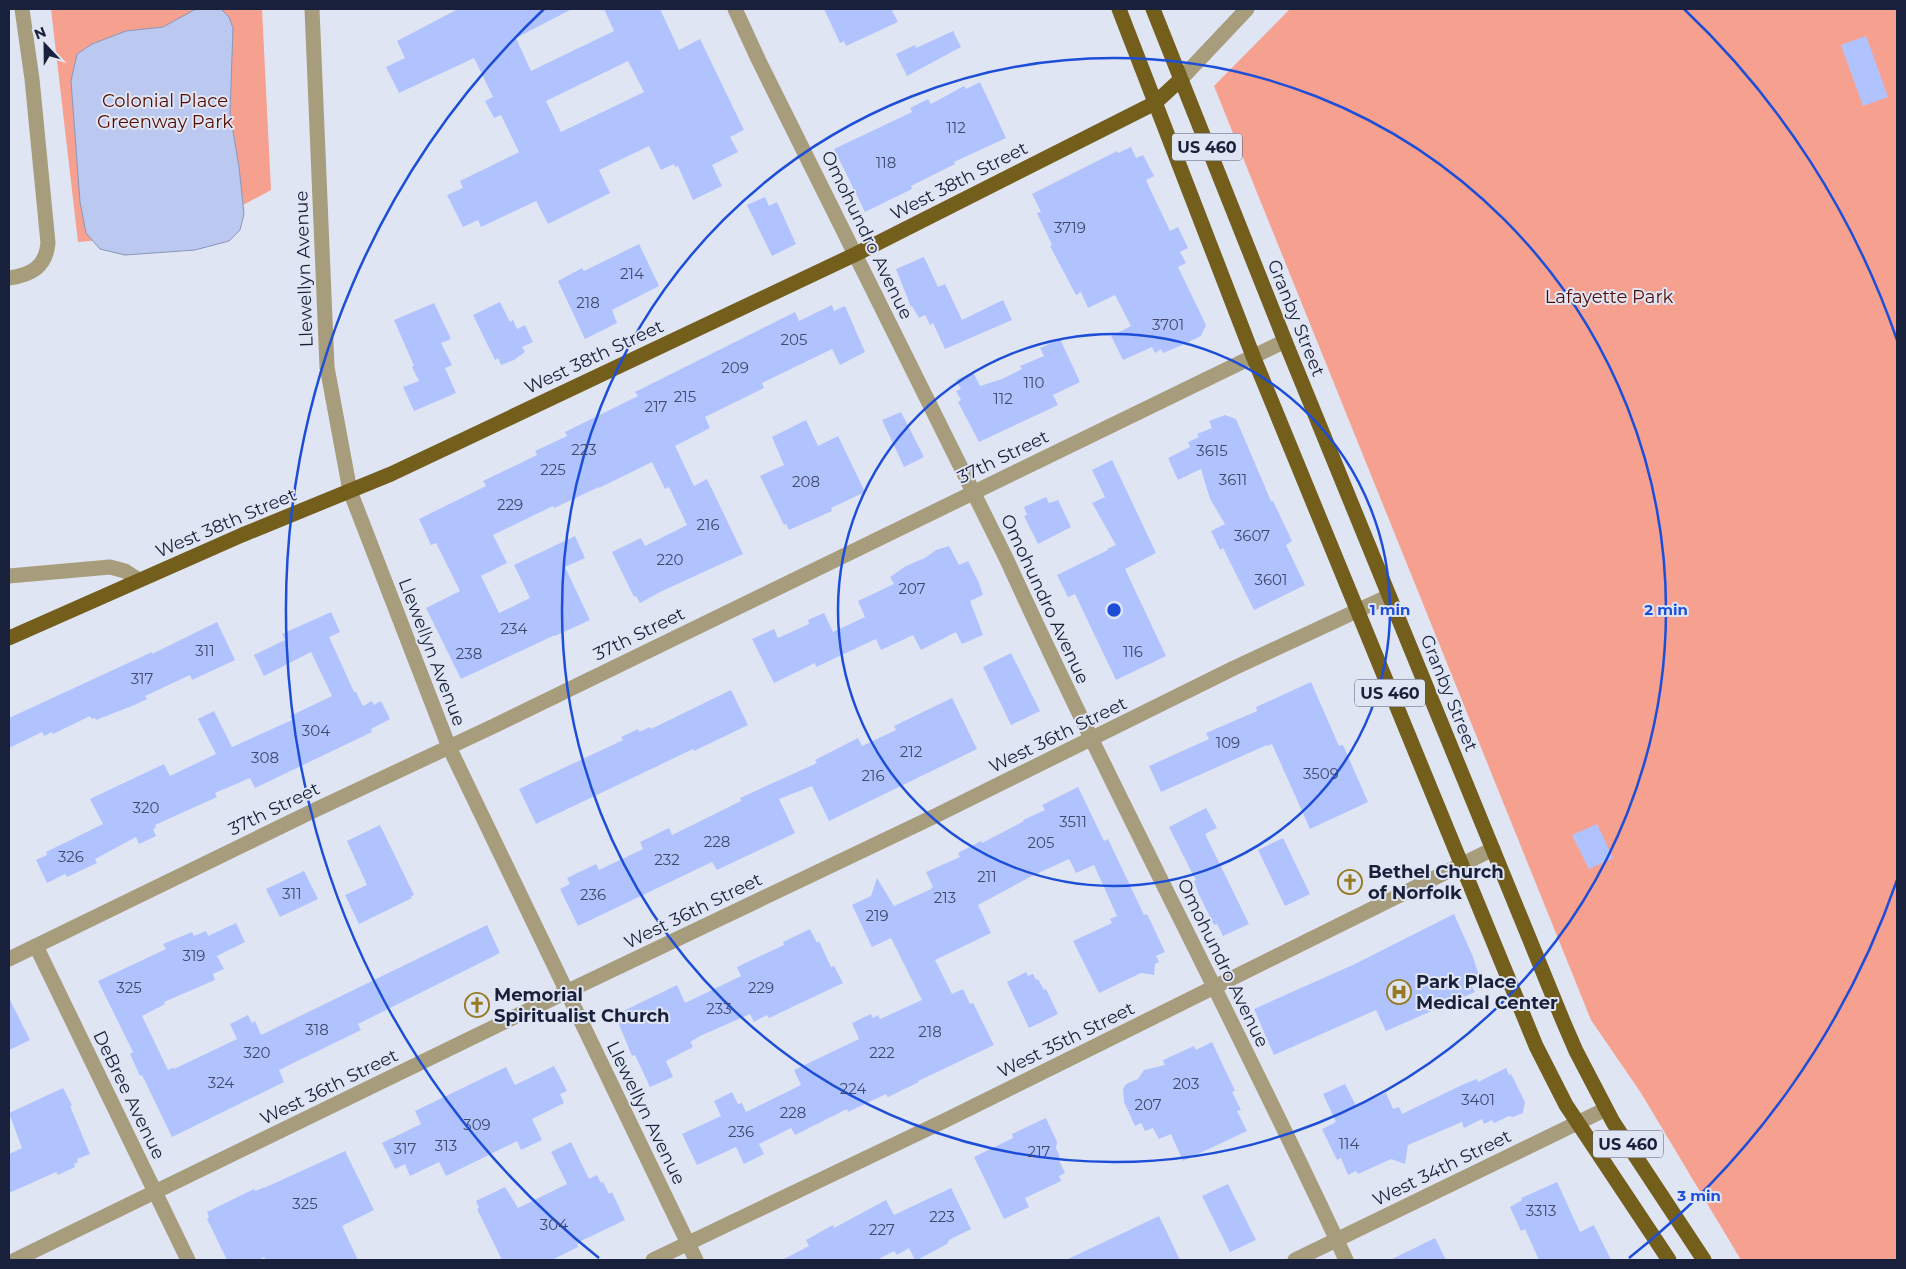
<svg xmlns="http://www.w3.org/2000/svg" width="1906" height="1269" font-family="Montserrat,sans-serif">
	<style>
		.green { fill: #f6a090 }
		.water { fill: #bbc8ef; stroke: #8a96b9 }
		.building { fill: #b1c3fe; fill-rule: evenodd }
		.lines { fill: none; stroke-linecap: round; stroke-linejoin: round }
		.minor { stroke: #a79c7c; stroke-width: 15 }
		.major { stroke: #735e1c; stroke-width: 15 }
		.ring { fill: none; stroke: #1d4ed8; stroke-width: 2.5 }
		.labels { text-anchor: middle; stroke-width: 4; stroke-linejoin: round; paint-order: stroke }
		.number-label { font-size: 15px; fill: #3f496c }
		.shield { fill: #e0e5f3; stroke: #555b72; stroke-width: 1 }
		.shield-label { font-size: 16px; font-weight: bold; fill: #19203b }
		.park-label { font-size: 18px; fill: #530c04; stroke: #e0e5f3 }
		.street-label { font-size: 18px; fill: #19203b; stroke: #e0e5f3 }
		.poi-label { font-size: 18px; font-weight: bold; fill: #19203b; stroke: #e0e5f3; text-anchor: start }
		.centre { fill: #1d4ed8; stroke: #e0e5f3; stroke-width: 2.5 }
		.ring-label { font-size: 15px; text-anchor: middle; font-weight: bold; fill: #1d4ed8; stroke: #e0e5f3; stroke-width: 4; stroke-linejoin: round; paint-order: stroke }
	</style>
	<rect width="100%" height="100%" fill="#e0e5f3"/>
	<g class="green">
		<path d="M51,9H262L271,190L195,231L78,242Z"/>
		<path d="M1290,9H1897V1260H1741L1641,1093L1591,1020L1214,86Z"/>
	</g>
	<path class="water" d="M200,9H221L229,17L233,28L230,113L239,167L244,214L240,230L229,241L195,250L125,255L100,249L86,233L80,202L71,81L77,54L92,44L126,31L163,27L194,10Z"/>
	<g class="building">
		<path d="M458,9H572L516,38L531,71L614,31L604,9H660L679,50L700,39L744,130L730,137L738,152L712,165L722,186L693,200L678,166L675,167L674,164L661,170L649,146L599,170L610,193L548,224L536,201L481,227L478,220L463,227L447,195L463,188L460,181L519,152L501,115L494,118L485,101L493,97L474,58L399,93L386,67L405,58L397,41ZM628,61L644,92L561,132L546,101Z"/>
		<path d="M824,9H891L898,22L846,46L844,41L840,43Z"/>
		<path d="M953,31L961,47L907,76L896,54L915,45L916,48Z"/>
		<path d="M1866,36L1888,97L1863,106L1841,45Z"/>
		<path d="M980,82L1006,138L954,162L955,164L911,186L912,189L865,212L834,149L912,112L910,108L928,99L931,104L964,86L966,89Z"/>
		<path d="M1131,147L1136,158L1143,155L1154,176L1146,180L1151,191L1170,231L1178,227L1188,248L1180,252L1186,263L1178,267L1206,325L1201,336L1180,346L1163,353L1161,349L1155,353L1152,347L1123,360L1111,336L1131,326L1115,295L1088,308L1081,292L1076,295L1050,246L1052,245L1037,213L1041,212L1032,194L1117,151L1118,153Z"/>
		<path d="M765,197L769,206L777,202L796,244L772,256L747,205Z"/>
		<path d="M639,244L659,286L612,310L617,323L585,339L558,281L582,268L584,271Z"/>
		<path d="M924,257L938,287L945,284L962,320L1003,300L1012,320L945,349L933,323L930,325L925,315L919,318L912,306L911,307L896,269Z"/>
		<path d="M500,302L510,322L513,320L517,329L525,325L533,342L522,347L525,352L514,360L501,365L498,358L495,360L473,315Z"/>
		<path d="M434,303L451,339L441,343L452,365L445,368L456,393L414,411L403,387L419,381L412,367L414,366L394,320Z"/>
		<path d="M832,305L834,311L845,306L865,352L840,365L832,349L762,383L764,388L705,417L710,428L675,446L694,486L707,479L743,554L662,591L640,603L636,596L634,597L612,552L641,538L645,546L687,525L669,487L665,489L652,462L599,488V487L554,508L553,506L493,535L507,563L481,576L499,613L530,598L514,565L575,536L585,558L565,567L590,620L555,636V635L461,679L426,608L460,591L436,543L431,545L419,519L486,486L483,481L537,455L535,451L567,436L565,432L638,396L635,392L795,312L799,321Z"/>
		<path d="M1060,339L1080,382L1053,395L1058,405L979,442L958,402L961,400L956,391L961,389L956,380L973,372L980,386L1002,379L1022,369L1020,366L1044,356L1040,348Z"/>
		<path d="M901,412L924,457L904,467L882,420Z"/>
		<path d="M1225,415L1236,419L1271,501H1273L1292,541L1286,545L1305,585L1254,610L1223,548L1220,550L1211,531L1225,524L1210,499L1201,469L1178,480L1168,458L1190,447L1188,442L1199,437L1197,434L1212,428L1209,421Z"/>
		<path d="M806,420L818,446L838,436L865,492L831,508L832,511L789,530L786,524L784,525L760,476L784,465L772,437Z"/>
		<path d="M1112,460L1156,553L1125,569L1166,656L1116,680L1075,594L1068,597L1057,575L1108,550L1107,549L1116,545L1092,503L1105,497L1092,470Z"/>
		<path d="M1046,497L1049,503L1058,500L1071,527L1038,544L1024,516L1027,515L1024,507Z"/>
		<path d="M949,546L959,565L968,561L979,583L983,595L970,601L983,635L962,644L956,632L921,650L913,635L881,650L876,639L816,667L815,663L774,683L752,639L774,629L778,638L809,624L808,620L824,613L833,632L865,617L858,601L894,584L890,577L906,566L925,558L936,550Z"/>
		<path d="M331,612L340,632L329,637L354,692H356L363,706L372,701L374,705L381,701L390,719L371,729L372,732L255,788L250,778L215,793L217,797L155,825L156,828L153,829L156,836L139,844L136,837L95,859L97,863L67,877L65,874L47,883L36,860L47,855L46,852L103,824L90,799L164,764L170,776L216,754L198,719L214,711L232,747L292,720L290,716L332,696L311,652L264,676L254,655L285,640L282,634Z"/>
		<path d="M217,622L235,660L192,680L190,675L145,696L147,699L137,704L96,720L95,718L91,719L90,716L53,734L52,732L44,736L42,732L9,748V718L152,652V654Z"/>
		<path d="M1011,653L1040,711L1011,725L983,667Z"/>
		<path d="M1311,682L1339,746L1343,745L1368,802L1310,829L1272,744L1267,746V745L1161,792L1149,766L1209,739L1206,733L1257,711L1256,707Z"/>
		<path d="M731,690L748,725L694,751L693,749L536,824L519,789L623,740L621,737L638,729L639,732L650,727L651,729Z"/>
		<path d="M952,698L977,749L829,821L812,786L779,799L795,833L717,870L712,862L578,926L560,889L570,884L567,878L596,864L599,870L643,849L640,842L669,828L672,835L741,801L740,798L817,763L815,760L858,738L862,746L896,730L894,726Z"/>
		<path d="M1078,787L1104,841L1108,839L1144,915L1147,914L1165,952L1156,956L1159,962L1155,964L1154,975L1141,973L1099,993L1073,941L1112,923L1110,919L1117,916L1094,865L1076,873L1069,859L1032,876L978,905L991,933L935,960L952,994L963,989L970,1004L973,1003L994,1045L918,1081L919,1082L888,1097L886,1094L848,1112L847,1109L795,1135L791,1128L759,1144L764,1154L744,1164L736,1147L697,1165L682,1134L721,1116L714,1101L732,1092L738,1104L742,1103L746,1112L801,1085L794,1070L859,1039L852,1023L871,1014L873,1018L878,1015L880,1019L922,1000L891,938L872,947L852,905L871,896L877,878L894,906L931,889V888L933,887L926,872L960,857L958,853L981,841L982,843L1024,821L1023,820L1045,810L1042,805Z"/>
		<path d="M1206,808L1217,828L1205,834L1249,924L1223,936L1217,924L1214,925L1199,895L1194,881L1196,880L1193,875L1169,827Z"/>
		<path d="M1597,824L1613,858L1589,869L1572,835Z"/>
		<path d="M380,825L414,895L411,896L412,898L359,924L345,895L367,885L347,841Z"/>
		<path d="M1283,838L1310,894L1285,906L1258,850Z"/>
		<path d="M304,871L318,899L280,917L266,889Z"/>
		<path d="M1454,914L1473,957L1479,976L1469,981L1475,992L1386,1031L1376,1010L1274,1055L1254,1009L1355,964Z"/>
		<path d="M236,923L245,942L217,956L224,969L213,974L215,980L164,1002L165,1004L142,1016L168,1070L174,1067V1069L237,1039L230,1024L248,1015L252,1023L255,1021L261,1035L487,925L500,953L358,1024L361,1030L279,1070L284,1082L172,1137L142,1075L140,1076L130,1054L133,1052L98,981L166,949L163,944L192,932L194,936L206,931L208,936Z"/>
		<path d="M810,929L817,943L819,941L831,967L834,966L843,983L769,1018L767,1015L754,1022L750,1014L700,1036L690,1042L693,1047L666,1061L673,1077L650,1087L635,1055L632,1056L615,1015L677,985L685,1003L741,976L737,967L784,945L783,942Z"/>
		<path d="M1026,972L1028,976L1033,974L1036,980L1038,979L1044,990L1046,989L1058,1014L1029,1028L1007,982Z"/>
		<path d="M9,998L30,1040L9,1050Z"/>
		<path d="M1212,1042L1235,1091L1232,1092L1241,1110L1237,1111L1247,1131L1183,1161L1171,1134L1159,1139L1153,1128L1145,1131L1141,1123L1135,1126L1124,1102L1123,1089L1126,1084L1138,1079L1144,1070L1165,1065L1163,1060L1194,1046L1196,1050Z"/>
		<path d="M554,1066L567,1091L560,1094L564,1103L532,1119L542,1140L521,1150L517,1141L446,1176L439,1162L410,1176L405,1164L395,1169L382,1143L421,1124L415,1111L506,1067L515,1085Z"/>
		<path d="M1506,1068L1509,1075L1511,1074L1525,1102L1523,1113L1513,1117L1509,1116L1494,1123L1492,1120L1484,1124L1482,1119L1464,1128L1462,1122L1408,1145L1405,1164L1391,1159L1358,1174L1356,1171L1348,1175L1341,1158L1337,1160L1322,1129L1336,1122L1323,1094L1345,1084L1356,1106L1386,1093L1393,1109L1399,1107L1402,1114L1464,1084L1477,1079L1478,1082Z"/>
		<path d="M63,1088L72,1105L70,1106L90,1154L77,1159L78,1162L74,1164L75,1167L58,1175L56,1172L9,1193V1154L22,1148L9,1113Z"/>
		<path d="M1046,1118L1057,1142L1056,1148L1060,1157L1058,1158L1065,1173L1059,1176L1061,1181L1025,1198L1029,1207L1004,1219L974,1157L1013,1138L1012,1134Z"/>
		<path d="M571,1142L589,1179L597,1175L601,1183L603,1182L609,1194L612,1192L625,1220L579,1242L577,1245L578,1247L552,1260H502L477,1209L479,1208L476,1201L505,1187L518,1208L567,1184L551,1152Z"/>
		<path d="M345,1151L374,1210L342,1226L358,1260H266L264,1257L259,1260H227L207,1219L209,1217L207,1212L254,1189L255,1191L273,1184Z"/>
		<path d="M1557,1182L1580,1232L1594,1225L1611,1260H1539L1525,1229L1521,1231L1510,1207L1522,1200L1521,1198Z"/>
		<path d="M1228,1184L1256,1240L1230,1252L1202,1196Z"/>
		<path d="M951,1188L971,1229L949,1240L947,1244L917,1260H915L909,1248L897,1255L894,1251L877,1260H782L809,1246L806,1240L833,1225L834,1228L886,1200L894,1215Z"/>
		<path d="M1159,1216L1180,1260H1066Z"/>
		<path d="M1435,1238L1446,1260H1390Z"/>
	</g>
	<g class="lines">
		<g class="minor">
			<path d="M312,9L327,367L350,491L449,747L696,1260"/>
			<path d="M735,9L759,61L1006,558C1114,795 1237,1024 1346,1260"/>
			<path d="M1180,80L1247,9"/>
			<path d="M9,278C31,275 46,267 48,243L32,79L22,9"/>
			<path d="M9,576L110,567L125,571L139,580"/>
			<path d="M36,946L188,1260"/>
			<path d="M9,959L315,810L496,725L1285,341"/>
			<path d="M15,1260L566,992L933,817L1234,668L1389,596"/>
			<path d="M653,1260L946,1120L1493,849"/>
			<path d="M1295,1260L1606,1109"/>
		</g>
		<g class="major">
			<path d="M1119,9L1253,356L1536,1046L1566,1105L1669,1260"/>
			<path d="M1153,9L1285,341L1563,1021L1576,1051L1613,1122L1704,1260"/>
			<path d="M9,638L242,535L391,474L856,254L1155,103L1180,80"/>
		</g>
	</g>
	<g class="ring">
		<circle cx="1114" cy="610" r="276"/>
		<circle cx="1114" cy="610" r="552"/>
		<path d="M1897 880A828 828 0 0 1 1629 1258M599 1258A828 828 0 0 1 544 9M1684 9A828 828 0 0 1 1897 340"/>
	</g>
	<defs>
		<symbol id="church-ring" viewBox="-11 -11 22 22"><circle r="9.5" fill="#e0e5f3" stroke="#957a21" stroke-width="1.5"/><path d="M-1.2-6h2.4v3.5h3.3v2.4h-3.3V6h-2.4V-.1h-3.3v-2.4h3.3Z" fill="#957a21"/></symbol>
		<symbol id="hospital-ring" viewBox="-11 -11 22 22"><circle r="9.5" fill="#e0e5f3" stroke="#957a21" stroke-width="1.5"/><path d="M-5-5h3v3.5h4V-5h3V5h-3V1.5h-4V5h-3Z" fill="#957a21"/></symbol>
	</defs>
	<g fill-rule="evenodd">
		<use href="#church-ring" x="1336" y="868" width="28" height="28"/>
		<use href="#hospital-ring" x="1385" y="978" width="28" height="28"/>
		<use href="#church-ring" x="463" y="991" width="28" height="28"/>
	</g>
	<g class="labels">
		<g class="number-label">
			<text x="956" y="133">112</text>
			<text x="886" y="168">118</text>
			<text x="1070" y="233">3719</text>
			<text x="632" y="279">214</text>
			<text x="588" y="308">218</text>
			<text x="1168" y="330">3701</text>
			<text x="794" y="345">205</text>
			<text x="735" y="373">209</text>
			<text x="1034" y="388">110</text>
			<text x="685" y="402">215</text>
			<text x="1003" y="404">112</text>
			<text x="656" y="412">217</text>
			<text x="584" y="455">223</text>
			<text x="1212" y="456">3615</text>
			<text x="553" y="475">225</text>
			<text x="1233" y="485">3611</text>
			<text x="806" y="487">208</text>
			<text x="510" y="510">229</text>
			<text x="708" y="530">216</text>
			<text x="1252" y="541">3607</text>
			<text x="670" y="565">220</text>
			<text x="1271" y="585">3601</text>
			<text x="912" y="594">207</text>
			<text x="514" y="634">234</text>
			<text x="205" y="656">311</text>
			<text x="1133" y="657">116</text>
			<text x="469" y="659">238</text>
			<text x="142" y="684">317</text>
			<text x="316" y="736">304</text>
			<text x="1228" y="748">109</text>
			<text x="911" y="757">212</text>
			<text x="265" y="763">308</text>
			<text x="1321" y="779">3509</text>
			<text x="873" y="781">216</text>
			<text x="146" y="813">320</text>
			<text x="1073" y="827">3511</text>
			<text x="717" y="847">228</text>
			<text x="1041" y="848">205</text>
			<text x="71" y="862">326</text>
			<text x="667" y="865">232</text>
			<text x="987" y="882">211</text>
			<text x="292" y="899">311</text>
			<text x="593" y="900">236</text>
			<text x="945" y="903">213</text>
			<text x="877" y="921">219</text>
			<text x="194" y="961">319</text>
			<text x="129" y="993">325</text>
			<text x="761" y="993">229</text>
			<text x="719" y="1014">233</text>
			<text x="317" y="1035">318</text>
			<text x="930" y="1037">218</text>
			<text x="257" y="1058">320</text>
			<text x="882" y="1058">222</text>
			<text x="221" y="1088">324</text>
			<text x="1186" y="1089">203</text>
			<text x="853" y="1094">224</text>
			<text x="1478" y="1105">3401</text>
			<text x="1148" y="1110">207</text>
			<text x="793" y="1118">228</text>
			<text x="477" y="1130">309</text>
			<text x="741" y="1137">236</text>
			<text x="1349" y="1149">114</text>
			<text x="446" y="1151">313</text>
			<text x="405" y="1154">317</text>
			<text x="1039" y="1157">217</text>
			<text x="305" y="1209">325</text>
			<text x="1541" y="1216">3313</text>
			<text x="942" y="1222">223</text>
			<text x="554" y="1230">304</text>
			<text x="882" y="1235">227</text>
		</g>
		<g class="shield">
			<rect x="1172" y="133.5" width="70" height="27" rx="4"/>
			<rect x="1355" y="679.5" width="70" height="27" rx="4"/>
			<rect x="1593" y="1130.5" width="70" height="27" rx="4"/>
		</g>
		<g class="shield-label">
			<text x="1207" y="153">US 460</text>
			<text x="1390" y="699">US 460</text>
			<text x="1628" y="1150">US 460</text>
		</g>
		<g class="park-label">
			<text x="165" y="107">Colonial Place<tspan x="165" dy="21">Greenway Park</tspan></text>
			<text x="1609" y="303">Lafayette Park</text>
		</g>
		<g class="street-label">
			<text transform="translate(959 181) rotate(-27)" y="6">West 38th Street</text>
			<text transform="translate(867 235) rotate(64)" y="6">Omohundro Avenue</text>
			<text transform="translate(304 269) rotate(-92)" y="6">Llewellyn Avenue</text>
			<text transform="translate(1296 318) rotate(68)" y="6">Granby Street</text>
			<text transform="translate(594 357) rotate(-25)" y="6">West 38th Street</text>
			<text transform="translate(1003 457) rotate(-26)" y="6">37th Street</text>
			<text transform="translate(226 523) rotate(-23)" y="6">West 38th Street</text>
			<text transform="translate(1045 599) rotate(65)" y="6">Omohundro Avenue</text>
			<text transform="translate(639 634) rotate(-26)" y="6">37th Street</text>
			<text transform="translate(432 652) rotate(69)" y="6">Llewellyn Avenue</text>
			<text transform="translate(1449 693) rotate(68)" y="6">Granby Street</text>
			<text transform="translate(1058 735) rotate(-26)" y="6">West 36th Street</text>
			<text transform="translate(274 809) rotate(-26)" y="6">37th Street</text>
			<text transform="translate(693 911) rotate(-26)" y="6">West 36th Street</text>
			<text transform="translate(1223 963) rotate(64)" y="6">Omohundro Avenue</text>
			<text transform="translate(1066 1040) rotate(-26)" y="6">West 35th Street</text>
			<text transform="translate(329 1087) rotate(-26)" y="6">West 36th Street</text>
			<text transform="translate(129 1095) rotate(64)" y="6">DeBree Avenue</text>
			<text transform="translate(646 1113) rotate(64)" y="6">Llewellyn Avenue</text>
			<text transform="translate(1442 1168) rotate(-26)" y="6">West 34th Street</text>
		</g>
		<g class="poi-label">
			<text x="1368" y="878">Bethel Church<tspan x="1368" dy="21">of Norfolk</tspan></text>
			<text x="1416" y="988">Park Place<tspan x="1416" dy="21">Medical Center</tspan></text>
			<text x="494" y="1001">Memorial<tspan x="494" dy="21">Spiritualist Church</tspan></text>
		</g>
	</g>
	<circle cx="1114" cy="610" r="8" class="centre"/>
	<g class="ring-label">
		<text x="1390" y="615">1 min</text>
		<text x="1666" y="615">2 min</text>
		<text x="1699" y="1201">3 min</text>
	</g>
	<rect width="1906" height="1269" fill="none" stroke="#19203b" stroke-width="20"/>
	<g transform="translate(45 45) rotate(338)" stroke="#e0e5f3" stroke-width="4" paint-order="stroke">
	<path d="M0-4L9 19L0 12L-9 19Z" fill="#19203b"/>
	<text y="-8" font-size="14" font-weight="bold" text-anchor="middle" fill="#19203b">N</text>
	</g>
</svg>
